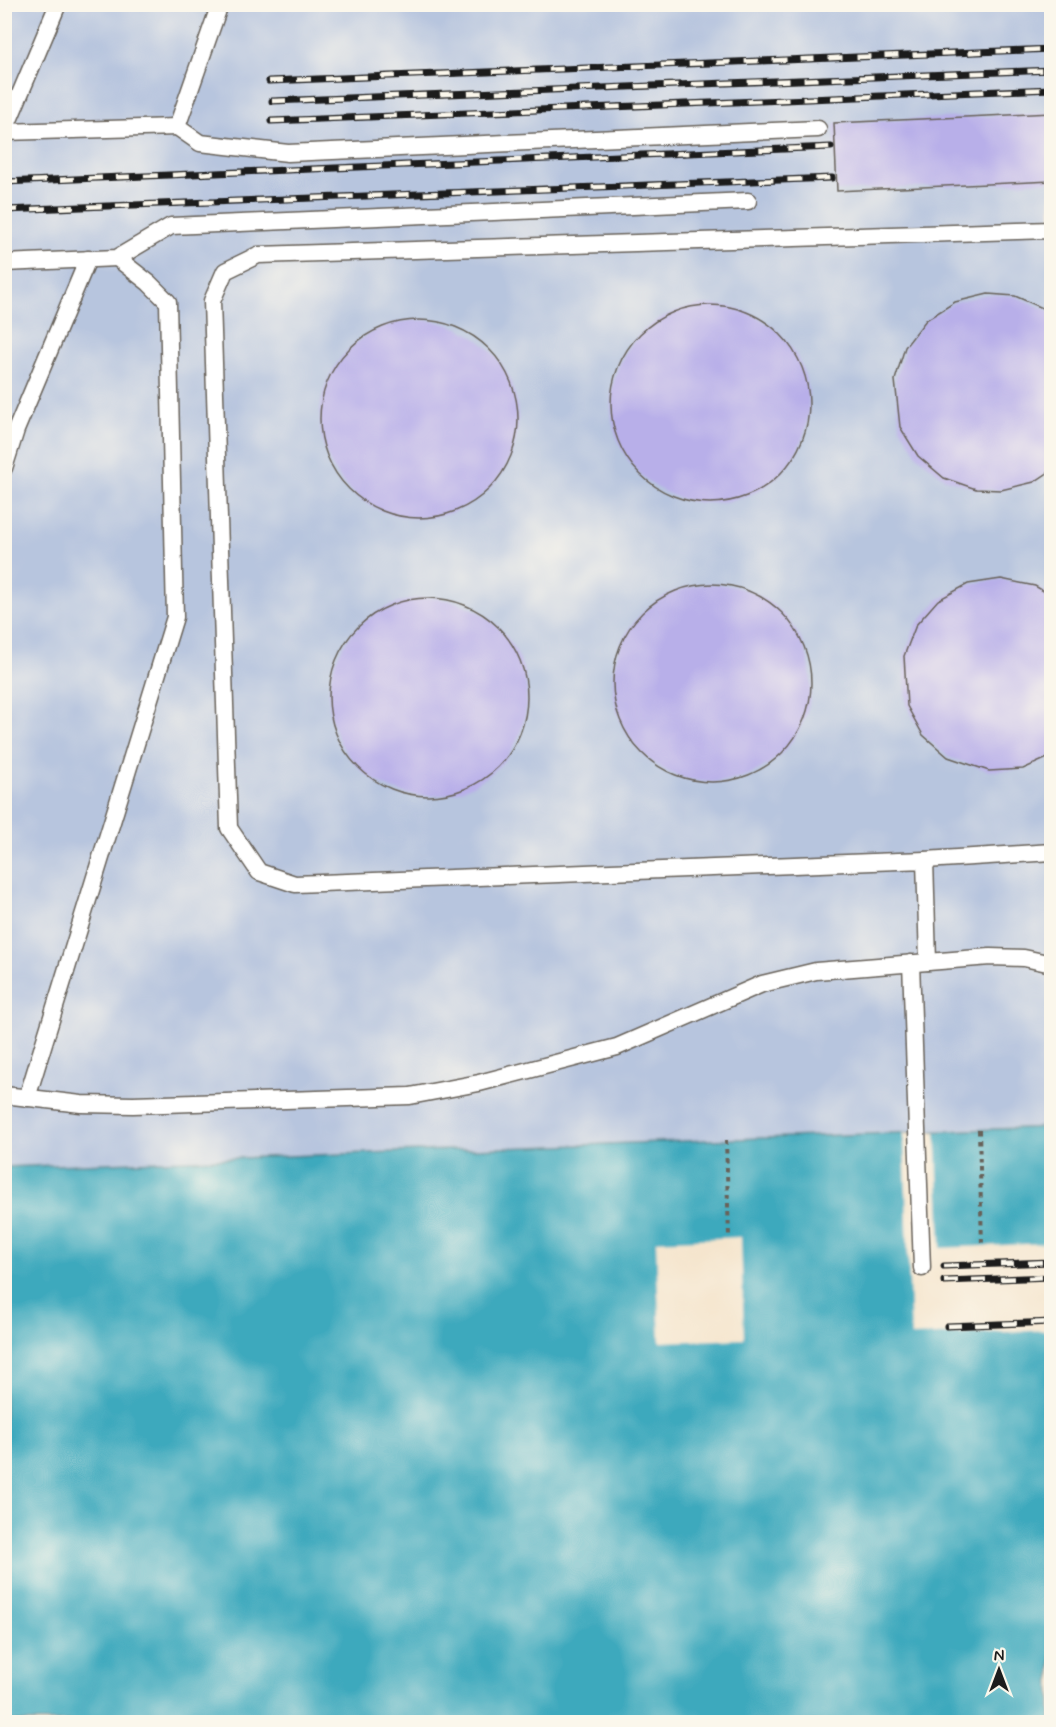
<svg xmlns="http://www.w3.org/2000/svg" width="1056" height="1727" font-family="Mynerve,sans-serif">
	<style>
		.industrial { fill: #b7c5de }
		.water { fill: #3da9bd; stroke: #2c626c; stroke-width: 1.5 }
		.pier { fill: #f5e5cd }
		.building { fill: #b8afe9 }
		.lines { fill: none; stroke-linecap: round; stroke-linejoin: round }
		.lane-casing { stroke: #68625a; stroke-width: 19 }
		.path { stroke: #68625a; stroke-width: 4; stroke-dasharray: 4.5 4.5; stroke-linecap: butt }
		.lane { stroke: #fff; stroke-width: 16 }
		.rail-casing { stroke: #1c1c1c; stroke-width: 7 }
		.rail { stroke: #fbf7ec; stroke-width: 4.5; stroke-dasharray: 14; stroke-linecap: butt }
	</style>
	<rect width="100%" height="100%" fill="#fbf7ec"/>
	<filter id="ink" filterUnits="userSpaceOnUse"><feTurbulence type="fractalNoise" baseFrequency=".0167" numOctaves="2"/><feDisplacementMap in="SourceGraphic" scale="12" xChannelSelector="R" yChannelSelector="G"/><feConvolveMatrix kernelMatrix="1 2 1 2 8 2 1 2 1" color-interpolation-filters="sRGB"/></filter>
	<filter id="wash" filterUnits="userSpaceOnUse"><feTurbulence type="fractalNoise" baseFrequency=".008" numOctaves="4" result="noise"/><feDisplacementMap in="SourceGraphic" scale="24" xChannelSelector="R" yChannelSelector="G"/><feGaussianBlur stdDeviation="1.35" result="paint"/><feColorMatrix in="noise" values="0 0 0 0 0 0 0 0 0 0 0 0 0 0 0 0 0 1.4 0 .05"/><feComposite in="paint" operator="in"/></filter>
	<g filter="url(#wash)">
		<rect width="100%" height="100%" fill="#f5e5cd"/>
		<path class="industrial" d="M4,5H1051V1127L5,1167Z"/>
		<path class="water" d="M1051,1127V1722H5L4,1167Z"/>
		<g class="pier">
			<path d="M936,1132L941,1248L1051,1243V1330L911,1336L904,1133Z"/>
			<path d="M741,1237L744,1339L660,1342L656,1241Z"/>
		</g>
		<g id="blocks">
			<g class="building">
				<path d="M1052,113V181L837,191L834,123Z"/>
				<path d="M988,294L1015,296L1047,310L1052,314V470L1034,482L1001,490L976,489L944,478L918,456L900,427L895,380L905,347L926,320L955,302Z"/>
				<circle cx="710" cy="404" r="99"/>
				<circle cx="419" cy="419" r="99"/>
				<path d="M1001,579L1035,586L1052,596V756L1023,769L989,771L948,757L923,735L907,706L904,656L916,625L938,600L968,584Z"/>
				<circle cx="712" cy="683" r="99"/>
				<circle cx="428" cy="697" r="99"/>
			</g>
		</g>
	</g>
	<g filter="url(#ink)">
		<use href="#blocks" fill-opacity="0" stroke="#68625a" stroke-width="1.5"/>
		<g class="lines">
			<defs>
				<g id="lane">
					<path d="M220,4L177,127L200,143L288,153L818,129"/>
					<path d="M4,132L177,127"/>
					<path d="M4,132L58,4"/>
					<path d="M4,263L117,258L171,226L748,201"/>
					<path d="M4,468L16,430L88,259"/>
					<path d="M925,860L1052,852"/>
					<path d="M928,962L925,860L295,884L259,872L229,828L212,301L225,271L258,255L1052,230"/>
					<path d="M911,963L922,1268"/>
					<path d="M4,1095L81,1104L133,1105L410,1096L479,1083L617,1047L762,984L816,971L990,957L1024,958L1052,964"/>
					<path d="M27,1098L175,617L168,302L149,283L117,258"/>
				</g>
			</defs>
			<use href="#lane" class="lane-casing"/>
			<g class="path">
				<path d="M979,1130L982,1246"/>
				<path d="M726,1140L729,1237"/>
			</g>
			<use href="#lane" class="lane"/>
			<defs>
				<g id="rail">
					<path d="M269,81L1052,49"/>
					<path d="M272,101L1052,70"/>
					<path d="M271,121L1052,89"/>
					<path d="M4,182L831,147"/>
					<path d="M4,210L832,178"/>
					<path d="M944,1266L1052,1262"/>
					<path d="M944,1281L1052,1277"/>
					<path d="M947,1326L1052,1322"/>
				</g>
			</defs>
			<use href="#rail" class="rail-casing"/>
			<use href="#rail" class="rail"/>
		</g>
	</g>
	<rect width="1056" height="1727" fill="none" stroke="#fbf7ec" stroke-width="24"/>
	<g transform="translate(999 1670)" stroke="#fbf7ec" stroke-width="4.5" paint-order="stroke">
	<path d="M0-4.5L10 22L0 15L-10 22Z" fill="#1c1c1c"/>
	<text y="-9" font-size="16" font-weight="bold" text-anchor="middle" fill="#1c1c1c">N</text>
	</g>
</svg>
